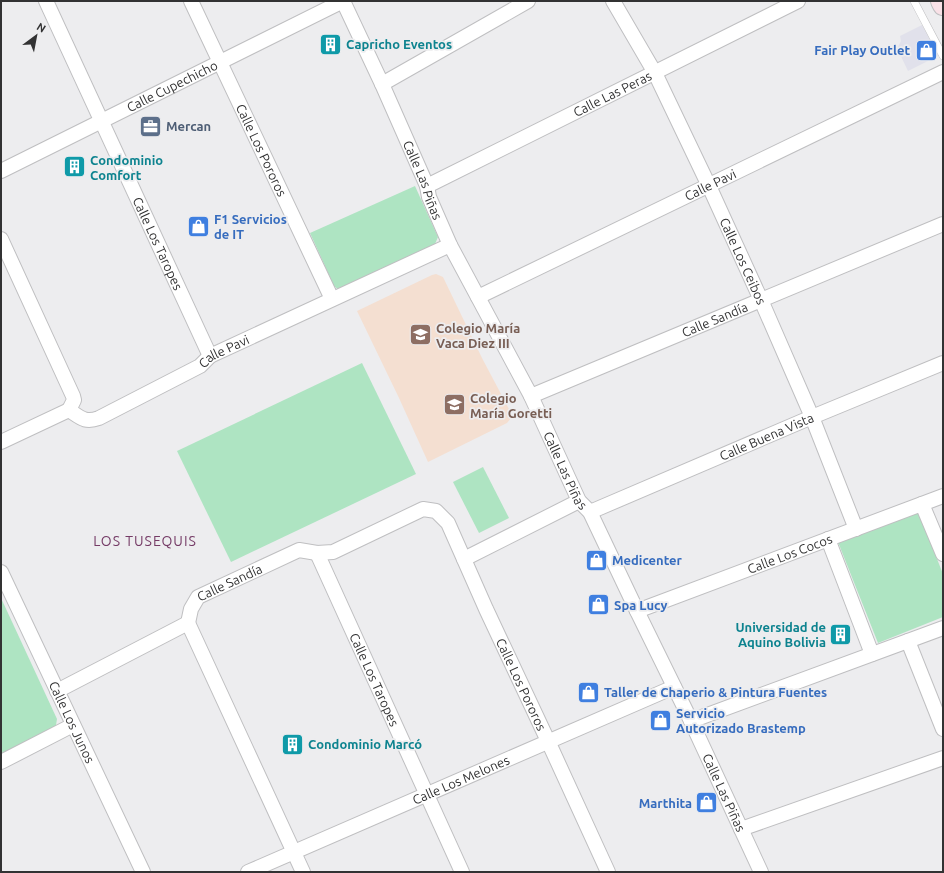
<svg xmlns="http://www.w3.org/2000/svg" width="944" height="873" font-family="Ubuntu,sans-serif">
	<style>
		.built { fill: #e1e1eb }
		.education { fill: #f4dfd1 }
		.green { fill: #aee4c2 }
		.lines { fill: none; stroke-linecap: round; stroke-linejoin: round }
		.lane-casing { stroke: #bfbfc1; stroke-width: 8 }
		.street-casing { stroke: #bfbfc1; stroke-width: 16 }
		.secondary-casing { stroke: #bfbfc1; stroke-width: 22 }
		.lane { stroke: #fff; stroke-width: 7 }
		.street { stroke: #fff; stroke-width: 14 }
		.secondary { stroke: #f9e1e7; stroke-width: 20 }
		.labels { text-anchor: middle; stroke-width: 3.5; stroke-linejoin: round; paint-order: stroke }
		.culture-label { font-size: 13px; font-weight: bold; fill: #0d838f; stroke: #ededef; text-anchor: start }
		.shop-label { font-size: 13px; font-weight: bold; fill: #366cbe; stroke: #ededef; text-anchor: start }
		.street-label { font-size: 13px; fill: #323233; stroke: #ededef }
		.service-label { font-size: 13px; font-weight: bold; fill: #4e5e75; stroke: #ededef; text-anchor: start }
		.education-label { font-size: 13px; font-weight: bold; fill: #785e54; stroke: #ededef; text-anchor: start }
		.neighbourhood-label { font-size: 14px; letter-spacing: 1px; fill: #753b66; stroke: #ededef }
	</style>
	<rect width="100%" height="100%" fill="#ededef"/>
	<path class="built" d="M922,25L940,55L908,71L898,50V47L901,41L900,36Z"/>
	<path class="education" d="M436,274L443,277L482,358L511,413V418L507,423L428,462L399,398L357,311L432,275Z"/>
	<g class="green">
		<path d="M415,186L438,237L435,244L339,290L334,286L310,233Z"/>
		<path d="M362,363L416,474L231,562L177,451Z"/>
		<path d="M483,467L509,518L479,533L453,482Z"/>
		<path d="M918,511L943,574V617L878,643L838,542Z"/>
		<path d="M1,598L57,719L56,725L52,730L1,756Z"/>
	</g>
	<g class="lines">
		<defs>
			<path id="lane" d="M914,1L943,56"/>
			<g id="street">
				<path id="s1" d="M46,1L210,356"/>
				<path id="s2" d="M191,1L332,299"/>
				<path id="s3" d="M613,1L655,73L709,186L761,300L812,417L856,529"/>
				<path d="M382,84L528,1"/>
				<path id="s4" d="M1,171L343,1L382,84L427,186L429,197L450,245L531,396L579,501L590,512L637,611L691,721L761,872"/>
				<path id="s5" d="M427,186L798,1"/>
				<path d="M1,239L73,396L74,400L69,410"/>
				<path id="s6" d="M478,297L943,72"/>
				<path id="s7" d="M531,396L943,224"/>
				<path id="s8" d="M69,410C81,418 85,423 99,418L200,366L210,356L450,245"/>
				<path d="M1,442L69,410"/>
				<path d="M922,504L943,554"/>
				<path id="s9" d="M590,512L812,417L943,363"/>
				<path d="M828,539L872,654"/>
				<path id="s10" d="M317,553L462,872"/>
				<path d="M464,559L579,501"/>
				<path id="s11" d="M1,572L143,872"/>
				<path id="s12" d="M637,611L943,496"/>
				<path id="s13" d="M188,623L191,609L198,597L299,550L317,553L333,552L423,509L436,511L448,523L486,609L548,741L608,872"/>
				<path d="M188,623L303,872"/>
				<path d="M908,641L943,729"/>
				<path d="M57,691L188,623"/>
				<path d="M691,721L943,628"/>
				<path d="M1,762L73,725"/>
				<path d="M741,829L943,758"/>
				<path id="s14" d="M248,872L674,687"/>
			</g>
			<path id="secondary" d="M941,1L943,5"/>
		</defs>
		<use href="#lane" class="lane-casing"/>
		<use href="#street" class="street-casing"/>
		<use href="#secondary" class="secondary-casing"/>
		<use href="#lane" class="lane"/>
		<use href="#street" class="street"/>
		<use href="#secondary" class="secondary"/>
	</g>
	<defs>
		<symbol id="building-square" viewBox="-11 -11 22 22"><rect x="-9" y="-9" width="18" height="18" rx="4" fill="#0f9aa8" stroke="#ededef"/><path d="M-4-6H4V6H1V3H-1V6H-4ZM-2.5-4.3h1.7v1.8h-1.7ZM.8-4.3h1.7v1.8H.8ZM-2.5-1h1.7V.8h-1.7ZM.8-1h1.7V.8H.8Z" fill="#fff"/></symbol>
		<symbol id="shop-square" viewBox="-11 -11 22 22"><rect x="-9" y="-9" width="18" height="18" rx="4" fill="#3f7fe0" stroke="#ededef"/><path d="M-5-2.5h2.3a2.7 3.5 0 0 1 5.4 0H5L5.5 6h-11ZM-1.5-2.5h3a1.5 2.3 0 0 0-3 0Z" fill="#fff"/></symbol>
		<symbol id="office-square" viewBox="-11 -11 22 22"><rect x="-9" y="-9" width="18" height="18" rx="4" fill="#5c6f8a" stroke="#ededef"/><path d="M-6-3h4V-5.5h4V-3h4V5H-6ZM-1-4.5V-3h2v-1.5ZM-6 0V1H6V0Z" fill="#fff"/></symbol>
		<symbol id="school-square" viewBox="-11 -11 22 22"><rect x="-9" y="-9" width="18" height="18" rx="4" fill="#8d6e63" stroke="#ededef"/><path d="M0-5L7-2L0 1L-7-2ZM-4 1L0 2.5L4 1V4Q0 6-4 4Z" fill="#fff"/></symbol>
	</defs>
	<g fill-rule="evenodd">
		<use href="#building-square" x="318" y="32" width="25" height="25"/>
		<use href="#shop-square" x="914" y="38" width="25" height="25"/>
		<use href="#office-square" x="138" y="114" width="25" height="25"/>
		<use href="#building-square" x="62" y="154" width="25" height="25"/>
		<use href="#shop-square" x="186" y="214" width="25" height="25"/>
		<use href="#school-square" x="408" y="322" width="25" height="25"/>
		<use href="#school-square" x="442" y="392" width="25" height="25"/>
		<use href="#shop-square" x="584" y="548" width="25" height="25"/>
		<use href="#shop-square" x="586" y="592" width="25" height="25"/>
		<use href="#building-square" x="828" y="622" width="25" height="25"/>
		<use href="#shop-square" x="576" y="680" width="25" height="25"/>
		<use href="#shop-square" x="648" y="708" width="25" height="25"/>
		<use href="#building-square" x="280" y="732" width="25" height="25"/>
		<use href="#shop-square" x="694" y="790" width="25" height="25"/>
	</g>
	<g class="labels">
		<g class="culture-label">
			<text x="346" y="49">Capricho Eventos</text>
			<text x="90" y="165">Condominio<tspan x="90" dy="15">Comfort</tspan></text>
			<text x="826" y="632" text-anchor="end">Universidad de<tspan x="826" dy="15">Aquino Bolivia</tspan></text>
			<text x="308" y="749">Condominio Marcó</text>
		</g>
		<g class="shop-label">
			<text x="910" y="55" text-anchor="end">Fair Play Outlet</text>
			<text x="214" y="224">F1 Servicios<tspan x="214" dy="15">de IT</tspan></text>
			<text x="612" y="565">Medicenter</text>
			<text x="614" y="610">Spa Lucy</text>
			<text x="604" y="697">Taller de Chaperio &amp; Pintura Fuentes</text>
			<text x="676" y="718">Servicio<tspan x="676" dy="15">Autorizado Brastemp</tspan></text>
			<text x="692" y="808" text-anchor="end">Marthita</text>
		</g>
		<g class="street-label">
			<text dy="5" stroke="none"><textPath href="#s4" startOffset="191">Calle Cupechicho</textPath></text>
			<text dy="5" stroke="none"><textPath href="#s5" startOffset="207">Calle Las Peras</textPath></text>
			<text dy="5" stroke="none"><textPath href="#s2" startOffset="165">Calle Los Pororos</textPath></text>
			<text dy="5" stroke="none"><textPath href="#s4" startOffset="578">Calle Las Piñas</textPath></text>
			<text dy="5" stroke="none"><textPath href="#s6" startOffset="258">Calle Pavi</textPath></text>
			<text dy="5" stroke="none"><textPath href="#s1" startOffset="267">Calle Los Taropes</textPath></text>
			<text dy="5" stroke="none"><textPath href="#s3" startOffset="291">Calle Los Ceibos</textPath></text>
			<text dy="5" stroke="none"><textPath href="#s7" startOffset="199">Calle Sandía</textPath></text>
			<text dy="5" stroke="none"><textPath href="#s8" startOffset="175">Calle Pavi</textPath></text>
			<text dy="5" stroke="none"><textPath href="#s9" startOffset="192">Calle Buena Vista</textPath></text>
			<text dy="5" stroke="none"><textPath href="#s4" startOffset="902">Calle Las Piñas</textPath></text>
			<text dy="5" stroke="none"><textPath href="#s12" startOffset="163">Calle Los Cocos</textPath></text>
			<text dy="5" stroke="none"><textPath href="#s13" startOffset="63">Calle Sandía</textPath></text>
			<text dy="5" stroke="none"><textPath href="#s10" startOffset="139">Calle Los Taropes</textPath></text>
			<text dy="5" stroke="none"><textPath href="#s13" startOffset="481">Calle Los Pororos</textPath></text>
			<text dy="5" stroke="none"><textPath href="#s11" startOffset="166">Calle Los Junos</textPath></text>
			<text dy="5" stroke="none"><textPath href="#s14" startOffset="232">Calle Los Melones</textPath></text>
			<text dy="5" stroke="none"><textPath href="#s4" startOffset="1262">Calle Las Piñas</textPath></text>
		</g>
		<g class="service-label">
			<text x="166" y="131">Mercan</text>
		</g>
		<g class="education-label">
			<text x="436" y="333">Colegio María<tspan x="436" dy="15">Vaca Diez III</tspan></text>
			<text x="470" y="403">Colegio<tspan x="470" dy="15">María Goretti</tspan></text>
		</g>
		<g class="neighbourhood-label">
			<text x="145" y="546">LOS TUSEQUIS</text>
		</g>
	</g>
	<rect width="944" height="873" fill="none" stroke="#323233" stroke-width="4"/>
	<g transform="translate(36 36) rotate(32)" stroke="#ededef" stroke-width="3" paint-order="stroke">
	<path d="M0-3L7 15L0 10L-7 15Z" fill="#323233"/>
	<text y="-6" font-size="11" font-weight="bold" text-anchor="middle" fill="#323233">N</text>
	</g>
</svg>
